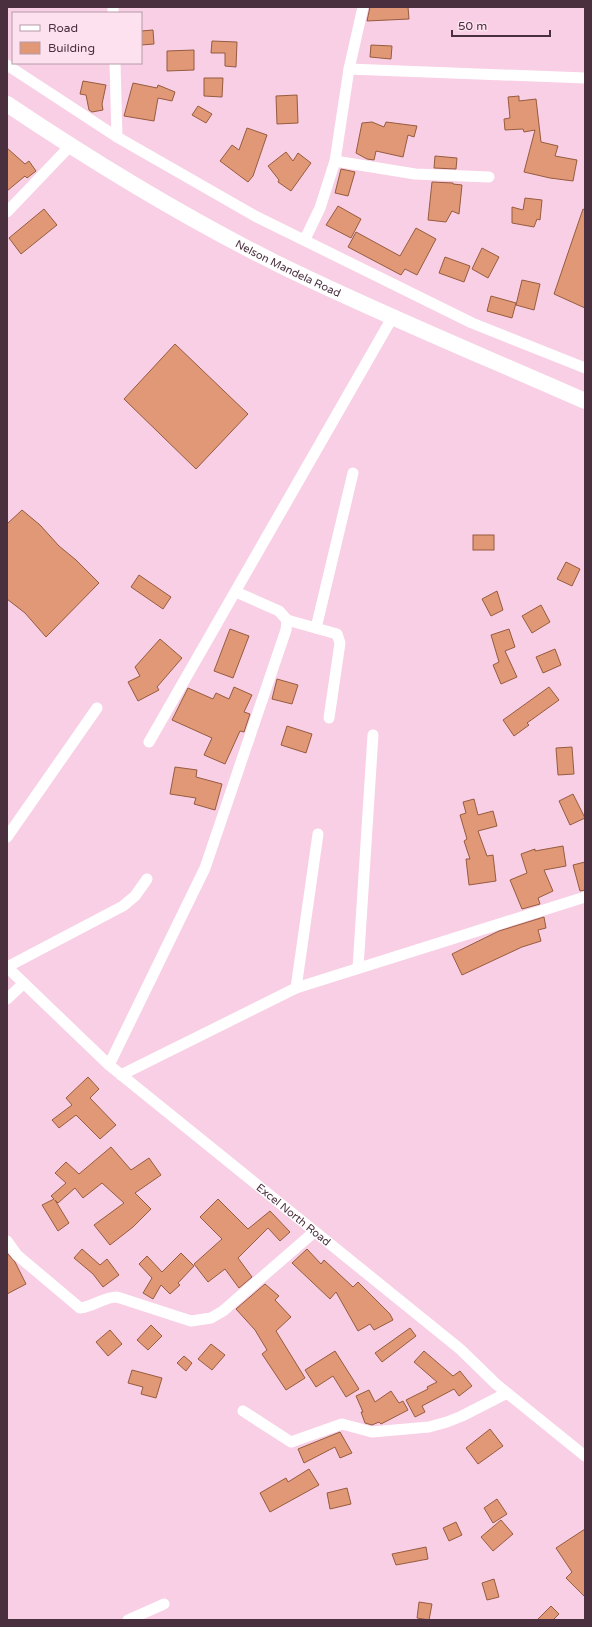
<svg xmlns="http://www.w3.org/2000/svg" width="592" height="1627" font-family="'Varela Round',sans-serif">
	<style>
		.building { fill: #e09877; stroke: #975b3f }
		.lines { fill: none; stroke-linecap: round; stroke-linejoin: round }
		.street { stroke: #fff; stroke-width: 11 }
		.secondary { stroke: #fff; stroke-width: 16 }
		.labels { text-anchor: middle; stroke-width: 3; stroke-linejoin: round; paint-order: stroke }
		.street-label { font-size: 11px; fill: #4a303e; stroke: #fde1ef }
	</style>
	<rect width="100%" height="100%" fill="#f8cfe4"/>
	<g class="building">
		<path d="M370,7H408L409,19L367,21Z"/>
		<path d="M153,30L154,44L141,45V31Z"/>
		<path d="M212,41L237,42L236,67L225,66V53H211Z"/>
		<path d="M371,45L392,46L391,59L370,57Z"/>
		<path d="M194,50V70L167,71V51Z"/>
		<path d="M204,78H223L222,97L204,96Z"/>
		<path d="M83,81L106,85L102,104L103,110L92,112L89,110L86,95L80,94Z"/>
		<path d="M133,83L157,88L158,85L175,92L172,101L158,98L154,121L124,116Z"/>
		<path d="M297,95L298,123L277,124L276,96Z"/>
		<path d="M519,96V101L536,99L541,142L558,146L555,156L577,160L573,181L550,178L524,172L535,130L524,132L523,129L505,130L504,119L510,118L508,97Z"/>
		<path d="M198,106L212,114L206,123L192,115Z"/>
		<path d="M372,122L384,127L386,122L417,126L414,137L408,135L403,157L376,151L374,160L367,159L356,153L362,123Z"/>
		<path d="M247,128L267,135L253,176L248,182L220,161L232,145L239,150Z"/>
		<path d="M7,148L25,164L29,161L36,171L27,178L25,176L7,191Z"/>
		<path d="M286,152L293,161L298,153L311,163L291,191L278,182L279,180L268,166Z"/>
		<path d="M435,156L457,158L456,169L434,168Z"/>
		<path d="M341,169L355,172L348,196L335,193Z"/>
		<path d="M432,182L453,183V184L462,185L459,214L452,211L446,222L428,220Z"/>
		<path d="M525,198L542,200L540,220L537,219L534,227L512,223V207L523,210Z"/>
		<path d="M338,206L361,219L351,238L326,225Z"/>
		<path d="M44,209L57,225L21,254L9,238Z"/>
		<path d="M583,209L585,210V308L554,294Z"/>
		<path d="M416,228L436,239L417,275L405,269L401,275L348,247L356,232L400,256Z"/>
		<path d="M482,248L499,257L488,278L472,269Z"/>
		<path d="M445,257L470,266L464,282L439,273Z"/>
		<path d="M522,280L540,284L534,310L516,305Z"/>
		<path d="M491,296L516,303L512,318L487,311Z"/>
		<path d="M175,344L248,414L196,469L124,399Z"/>
		<path d="M22,510L40,525L59,546L76,560L99,583L46,637L25,613L7,599V524Z"/>
		<rect x="473" y="535" width="21" height="15"/>
		<path d="M566,562L580,569L572,586L557,579Z"/>
		<path d="M139,575L171,597L163,609L131,587Z"/>
		<path d="M497,591L503,610L491,616L482,599Z"/>
		<path d="M541,605L550,622L532,633L522,616Z"/>
		<path d="M230,629L249,636L233,678L214,671Z"/>
		<path d="M509,629L515,647L505,651L517,677L501,684L493,665L499,662L491,635Z"/>
		<path d="M160,639L182,658L157,687L159,690L138,701L128,682L140,676L135,667Z"/>
		<path d="M555,649L561,665L543,673L536,657Z"/>
		<path d="M277,679L298,685L292,704L272,699Z"/>
		<path d="M234,687L252,695L244,712L250,714L244,732L240,731L225,764L204,755L212,738L172,720L188,688L213,699L216,693L229,699Z"/>
		<path d="M549,687L559,700L527,723L529,725L514,736L503,720Z"/>
		<path d="M287,726L312,734L306,753L281,745Z"/>
		<path d="M572,747L574,774L558,775L556,748Z"/>
		<path d="M175,767L197,770L196,777L222,784L215,810L194,804L196,798L170,794Z"/>
		<path d="M573,794L585,818L570,825L559,801Z"/>
		<path d="M474,799L478,815L493,811L497,826L478,831L487,856L493,855L496,881L469,885L466,859H470L464,841L467,839L460,815L466,813L463,802Z"/>
		<path d="M563,846L566,866L544,870L553,891L538,898L540,904L522,909L510,880L527,873L521,854L535,849V851Z"/>
		<path d="M585,862V890L580,891L573,865Z"/>
		<path d="M544,917L546,928L538,930L541,941L522,947L462,975L452,954L499,931Z"/>
		<path d="M88,1077L99,1089L90,1098L116,1125L100,1139L76,1115L59,1128L52,1120L72,1105L66,1098Z"/>
		<path d="M111,1147L131,1170L149,1158L161,1175L135,1193L151,1209L133,1227L110,1245L94,1225L124,1203L102,1183L83,1198L75,1188L58,1203L55,1200L69,1223L58,1231L42,1205L54,1199L51,1196L66,1183L55,1173L66,1162L79,1174Z"/>
		<path d="M218,1199L248,1229L270,1211L290,1232L280,1241L268,1228L238,1258L252,1277L239,1288L225,1269L208,1282L194,1264L222,1239L200,1217Z"/>
		<path d="M82,1249L100,1265L107,1259L119,1275L103,1287L93,1274L74,1258Z"/>
		<path d="M307,1249L321,1264L324,1260L353,1287L358,1282L390,1314L393,1320L374,1330L370,1324L358,1331L336,1292L330,1299L292,1263Z"/>
		<path d="M7,1253L15,1262L26,1284L7,1294Z"/>
		<path d="M181,1253L194,1266L178,1283L180,1285L170,1294L161,1285L153,1299L143,1293L152,1278L139,1264L147,1256L162,1272Z"/>
		<path d="M265,1284L279,1296L275,1300L291,1317L276,1331L305,1378L286,1390L262,1354L267,1350L255,1330L236,1309Z"/>
		<path d="M151,1325L162,1336L148,1350L137,1340Z"/>
		<path d="M410,1328L416,1336L382,1362L375,1353Z"/>
		<path d="M110,1330L122,1344L108,1356L96,1342Z"/>
		<path d="M211,1344L225,1355L212,1370L198,1359Z"/>
		<path d="M335,1351L359,1389L346,1397L333,1376L316,1387L305,1370Z"/>
		<path d="M424,1351L453,1376L460,1371L472,1386L459,1396L454,1389L422,1406L425,1412L415,1417L406,1400L428,1389L427,1387L437,1382L414,1362Z"/>
		<path d="M184,1356L192,1363L186,1371L177,1363Z"/>
		<path d="M132,1370L162,1378L156,1398L141,1394L143,1387L128,1383Z"/>
		<path d="M369,1390L375,1402L391,1391L399,1403L403,1401L408,1410L381,1424L379,1422L372,1425L365,1423L361,1412H363L356,1396Z"/>
		<path d="M490,1429L503,1446L478,1464L466,1448Z"/>
		<path d="M340,1432L352,1453L340,1458L335,1447L304,1463L298,1449Z"/>
		<path d="M309,1469L319,1485L270,1512L260,1493L286,1478L288,1482Z"/>
		<path d="M347,1488L351,1504L330,1509L327,1493Z"/>
		<path d="M497,1499L507,1514L493,1523L484,1508Z"/>
		<path d="M501,1520L513,1534L493,1551L481,1537Z"/>
		<path d="M456,1522L462,1535L449,1541L443,1528Z"/>
		<path d="M585,1529V1597L566,1578L572,1572L556,1548Z"/>
		<path d="M426,1547L428,1559L396,1565L392,1554Z"/>
		<path d="M494,1579L499,1597L487,1600L482,1583Z"/>
		<path d="M419,1602L432,1604L429,1620L417,1618Z"/>
		<path d="M551,1606L559,1614L553,1620H537Z"/>
	</g>
	<g class="lines">
		<g class="street">
			<path d="M113,7V13"/>
			<path d="M115,63L117,137"/>
			<path d="M7,65L117,137L255,216L472,323L585,368"/>
			<path d="M349,69L585,78"/>
			<path d="M335,161L415,174L489,177"/>
			<path d="M7,212L70,146"/>
			<path d="M305,239L320,208L335,161L349,69L363,7"/>
			<path d="M287,620L337,634L340,643L329,718"/>
			<path d="M316,628L353,473"/>
			<path d="M149,742L392,318"/>
			<path d="M7,837L97,708"/>
			<path id="s1" d="M7,967L109,1065L460,1349L496,1384L585,1456"/>
			<path d="M7,967L123,906L135,896L147,879"/>
			<path d="M358,968L373,735"/>
			<path d="M296,988L318,834"/>
			<path d="M7,999L24,983"/>
			<path d="M109,1065L205,868L286,630L287,620L279,611L236,592"/>
			<path d="M121,1075L296,988L585,897"/>
			<path d="M7,1241L17,1255L80,1308C93,1307 103,1297 117,1297L191,1321L211,1318L223,1311L314,1232"/>
			<path d="M243,1411L291,1442L342,1424L372,1432L429,1427L447,1422L462,1416L507,1393"/>
			<path d="M128,1620L164,1604"/>
		</g>
		<path class="secondary" id="s2" d="M7,104C95,163 185,218 280,265C380,314 483,356 585,401"/>
	</g>
	<g class="labels">
		<g class="street-label">
			<text dy="4" stroke="none"><textPath href="#s2" startOffset="326">Nelson Mandela Road</textPath></text>
			<text dy="4" stroke="none"><textPath href="#s1" startOffset="379">Excel North Road</textPath></text>
		</g>
	</g>
	<rect width="592" height="1627" fill="none" stroke="#4a303e" stroke-width="16"/>
	<rect x="12" y="12" width="130" height="52" fill="#fde1ef" stroke="#b59aa8"/>
	<rect x="20" y="25" width="20" height="6" fill="#ffffff" stroke="#b59aa8"/>
	<text x="48" y="32" font-size="12" fill="#4a303e">Road</text>
	<rect x="20" y="42" width="20" height="12" fill="#e09877" stroke="#b59aa8"/>
	<text x="48" y="52" font-size="12" fill="#4a303e">Building</text>
	<path d="M452 30v6h98v-6" fill="none" stroke="#4a303e" stroke-width="2"/>
	<text x="458" y="30" font-size="12" fill="#4a303e" stroke="#fde1ef" stroke-width="3" paint-order="stroke">50 m</text>
</svg>
